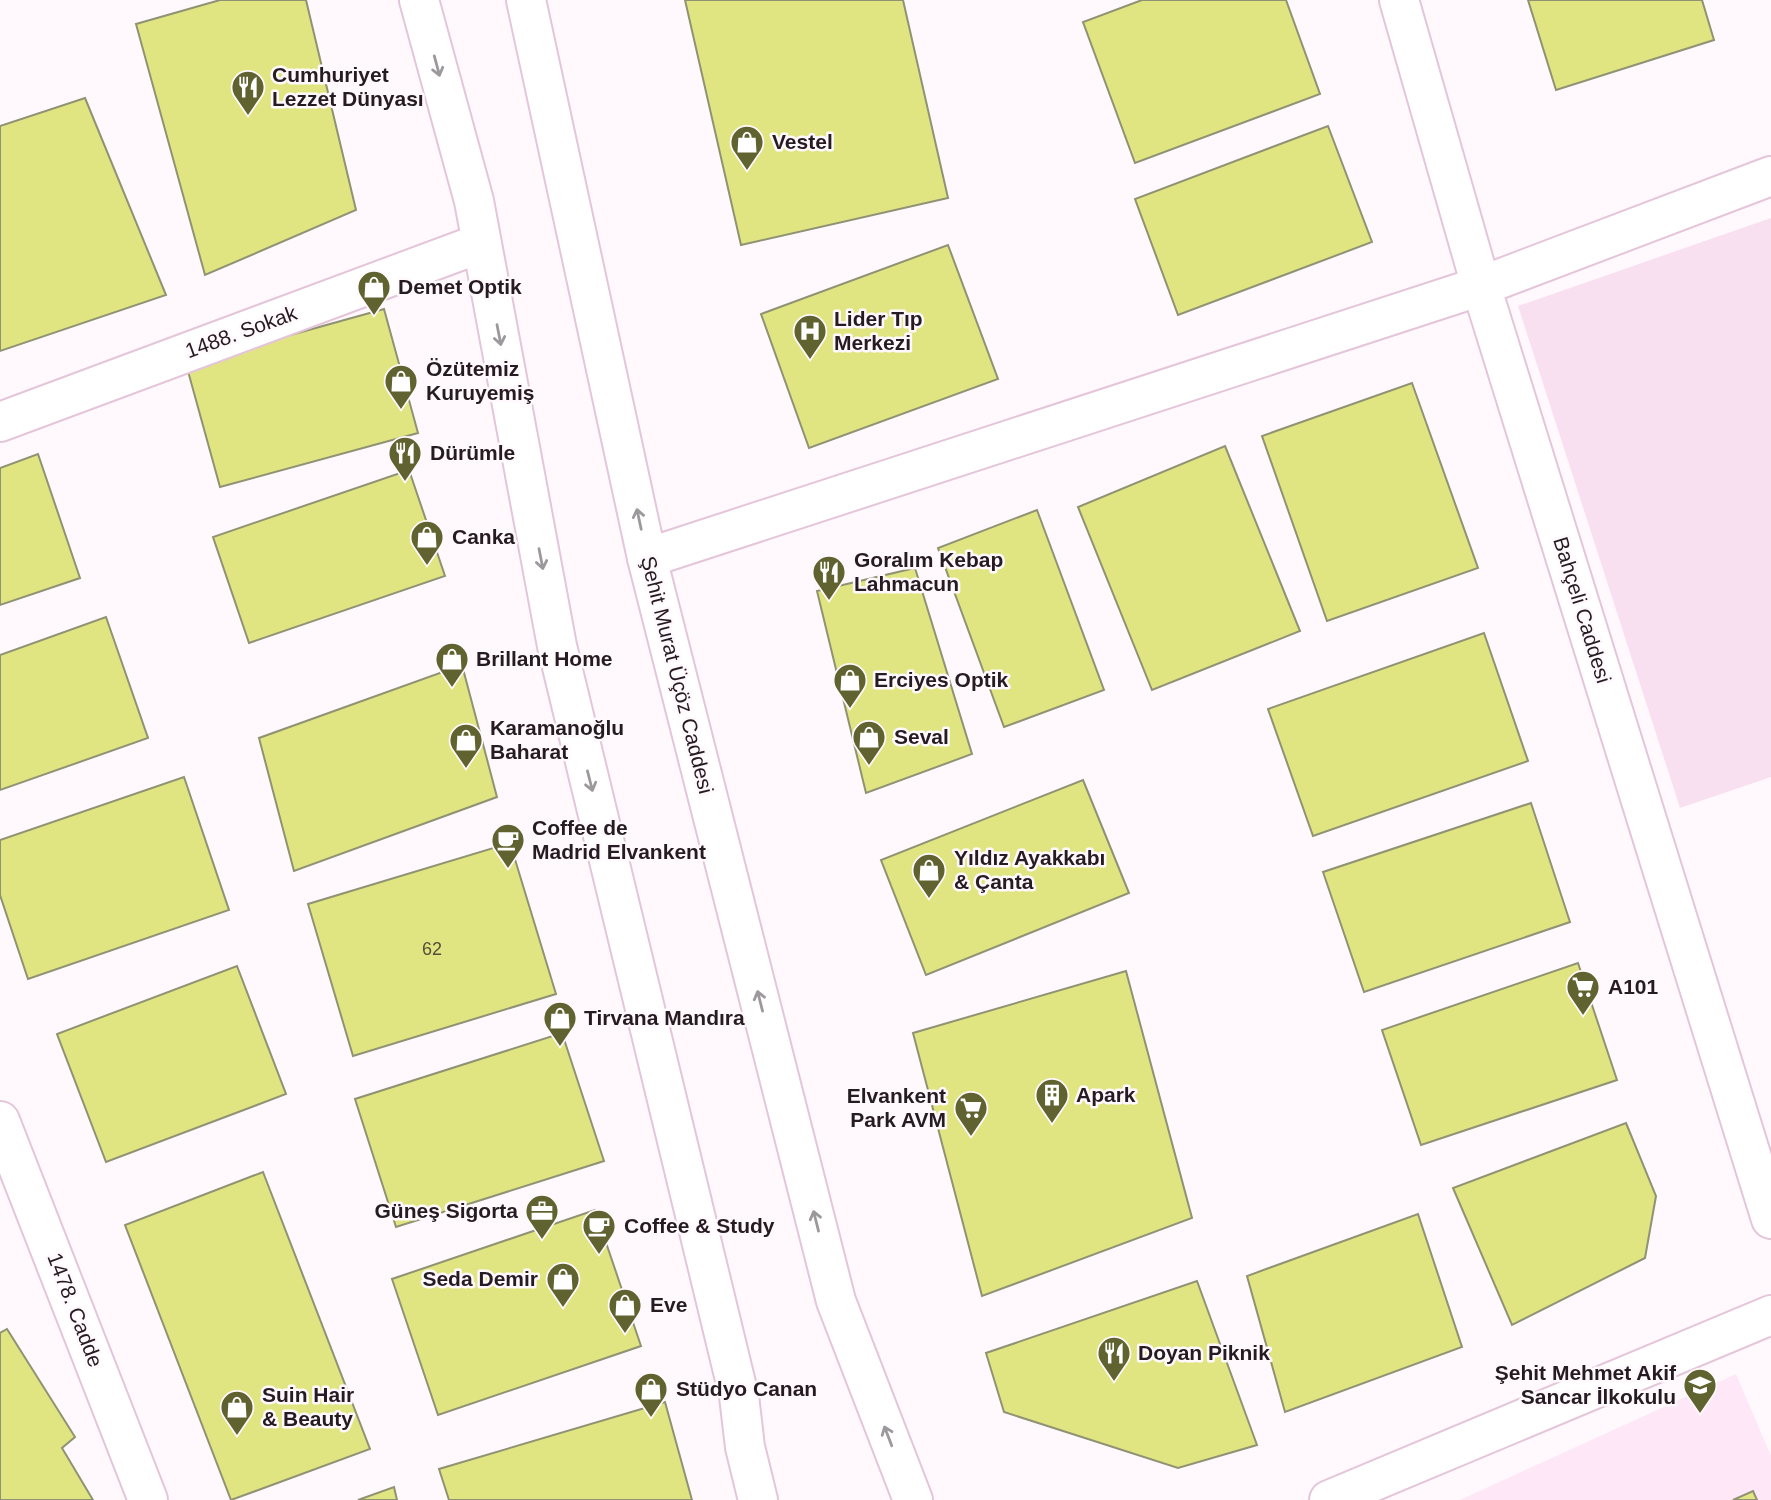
<svg xmlns="http://www.w3.org/2000/svg" width="1771" height="1500" font-family="Arial,sans-serif">
	<style>
		.built { fill: #fee7f6 }
		.green { fill: #f9e0f0 }
		.building { fill: #e0e582; stroke: #909274; stroke-width: 2 }
		.lines { fill: none; stroke-linecap: round; stroke-linejoin: round }
		.minor-casing { stroke: #e4c5d9; stroke-width: 42 }
		.major-casing { stroke: #e4c5d9; stroke-width: 42 }
		.minor { stroke: #fff; stroke-width: 38 }
		.major { stroke: #fff; stroke-width: 38 }
		.oneway { stroke: #9d989c }
		.labels { text-anchor: middle; stroke-width: 5; stroke-linejoin: round; paint-order: stroke }
		.number-label { font-size: 18px; fill: #544e3a }
		.poi-label { font-size: 21px; font-weight: bold; fill: #261b22; stroke: #fff9fd; text-anchor: start }
		.street-label { font-size: 21px; fill: #261b22; stroke: #fff9fd }
	</style>
	<rect width="100%" height="100%" fill="#fff9fd"/>
	<path class="built" d="M1736,1374L1771,1456V1500H1460Z"/>
	<path class="green" d="M1771,218V777L1680,808L1518,306Z"/>
	<g class="building">
		<path d="M220,0H306L356,210L205,275L136,24Z"/>
		<path d="M685,0H903L948,198L741,245Z"/>
		<path d="M1142,0H1286L1320,94L1135,163L1083,22Z"/>
		<path d="M1528,0H1702L1714,40L1556,90Z"/>
		<path d="M85,98L166,295L0,351V126Z"/>
		<path d="M1328,126L1372,242L1178,315L1135,199Z"/>
		<path d="M948,245L998,379L809,448L761,314Z"/>
		<path d="M384,309L418,433L220,487L186,364Z"/>
		<path d="M1412,383L1478,568L1327,621L1262,436Z"/>
		<path d="M1225,446L1300,631L1152,690L1078,507Z"/>
		<path d="M38,454L80,578L0,605V468Z"/>
		<path d="M409,470L445,576L249,643L213,537Z"/>
		<path d="M1037,510L1104,690L1004,727L938,548Z"/>
		<path d="M915,568L972,754L866,793L817,591Z"/>
		<path d="M106,617L148,738L0,790V655Z"/>
		<path d="M1484,633L1528,761L1313,836L1268,709Z"/>
		<path d="M462,665L497,797L294,871L259,738Z"/>
		<path d="M184,777L229,910L28,979L0,895V840Z"/>
		<path d="M1083,780L1129,893L926,975L881,860Z"/>
		<path d="M1531,803L1570,922L1364,992L1323,872Z"/>
		<path d="M510,843L556,994L353,1056L308,904Z"/>
		<path d="M1578,963L1617,1080L1421,1145L1382,1030Z"/>
		<path d="M237,966L286,1094L106,1162L57,1034Z"/>
		<path d="M1126,971L1192,1218L982,1296L913,1033Z"/>
		<path d="M562,1033L604,1161L396,1227L355,1099Z"/>
		<path d="M1626,1123L1656,1196L1645,1258L1512,1325L1453,1188Z"/>
		<path d="M263,1172L370,1449L231,1500L125,1225Z"/>
		<path d="M595,1210L641,1346L438,1415L392,1279Z"/>
		<path d="M1418,1214L1462,1347L1285,1412L1247,1276Z"/>
		<path d="M1197,1281L1257,1445L1178,1468L1004,1412L986,1353Z"/>
		<path d="M7,1329L75,1437L62,1448L93,1500H0V1333Z"/>
		<path d="M665,1402L692,1500H449L439,1469Z"/>
		<path d="M394,1487L397,1500H358Z"/>
		<path d="M1753,1491L1757,1500H1733Z"/>
	</g>
	<g class="lines">
		<defs>
			<g id="minor">
				<path d="M1399,0L1481,286L1771,1219"/>
				<path d="M0,422L481,243"/>
				<path d="M647,558L1481,286L1771,176"/>
				<path d="M0,1121L148,1500"/>
				<path d="M1329,1500L1771,1315"/>
			</g>
			<g id="major">
				<path d="M419,0L474,201L557,646L739,1396L745,1447L758,1500"/>
				<path d="M526,0L647,558L836,1301L913,1500"/>
			</g>
		</defs>
		<use href="#minor" class="minor-casing"/>
		<use href="#major" class="major-casing"/>
		<use href="#minor" class="minor"/>
		<use href="#major" class="major"/>
	</g>
	<defs><path id="oneway-shaft" d="M-6 0H5M1.5-3L5.5 0L1.5 3" fill="none" stroke-width="1.6" stroke-linecap="round" stroke-linejoin="round" transform="scale(1.75)"/></defs>
	<g class="oneway">
		<use href="#oneway-shaft" transform="translate(437 66) rotate(75)"/>
		<use href="#oneway-shaft" transform="translate(499 335) rotate(79)"/>
		<use href="#oneway-shaft" transform="translate(639 519) rotate(-102)"/>
		<use href="#oneway-shaft" transform="translate(541 559) rotate(79)"/>
		<use href="#oneway-shaft" transform="translate(590 781) rotate(76)"/>
		<use href="#oneway-shaft" transform="translate(760 1001) rotate(-104)"/>
		<use href="#oneway-shaft" transform="translate(816 1221) rotate(-104)"/>
		<use href="#oneway-shaft" transform="translate(888 1436) rotate(-111)"/>
	</g>
	<defs>
		<symbol id="restaurant-pin" viewBox="-11 -11 22 30"><path d="M0 17L-7.5 6A9.5 9.5 0 1 1 7.5 6Z" fill="#60622f" stroke="#fff9fd"/><path d="M-5-6h1v4h1v-4h1v4h1v-4h1v5L-1.5 .5V6h-2V.5L-5-1ZM5-6V6H3V1.5H1.5Q1.5-4 5-6Z" fill="#fff"/></symbol>
		<symbol id="shop-pin" viewBox="-11 -11 22 30"><path d="M0 17L-7.5 6A9.5 9.5 0 1 1 7.5 6Z" fill="#60622f" stroke="#fff9fd"/><path d="M-5-2.5h2.3a2.7 3.5 0 0 1 5.4 0H5L5.5 6h-11ZM-1.5-2.5h3a1.5 2.3 0 0 0-3 0Z" fill="#fff"/></symbol>
		<symbol id="hospital-pin" viewBox="-11 -11 22 30"><path d="M0 17L-7.5 6A9.5 9.5 0 1 1 7.5 6Z" fill="#60622f" stroke="#fff9fd"/><path d="M-5-5h3v3.5h4V-5h3V5h-3V1.5h-4V5h-3Z" fill="#fff"/></symbol>
		<symbol id="cafe-pin" viewBox="-11 -11 22 30"><path d="M0 17L-7.5 6A9.5 9.5 0 1 1 7.5 6Z" fill="#60622f" stroke="#fff9fd"/><path d="M-5.5-4.5H6V0H3Q3 3.5 0 3.5H-2.5Q-5.5 3.5-5.5 0ZM3-3.2v2h1.7v-2ZM-6 4.5H4V6H-6Z" fill="#fff"/></symbol>
		<symbol id="supermarket-pin" viewBox="-11 -11 22 30"><path d="M0 17L-7.5 6A9.5 9.5 0 1 1 7.5 6Z" fill="#60622f" stroke="#fff9fd"/><path d="M-6-5.5h2.5l.6 2H6L4.5 2H-2.5L-4.4-4H-6ZM-1.5 3.2a1.3 1.3 0 1 0 .1 0ZM3 3.2a1.3 1.3 0 1 0 .1 0Z" fill="#fff"/></symbol>
		<symbol id="building-pin" viewBox="-11 -11 22 30"><path d="M0 17L-7.5 6A9.5 9.5 0 1 1 7.5 6Z" fill="#60622f" stroke="#fff9fd"/><path d="M-4-6H4V6H1V3H-1V6H-4ZM-2.5-4.3h1.7v1.8h-1.7ZM.8-4.3h1.7v1.8H.8ZM-2.5-1h1.7V.8h-1.7ZM.8-1h1.7V.8H.8Z" fill="#fff"/></symbol>
		<symbol id="office-pin" viewBox="-11 -11 22 30"><path d="M0 17L-7.5 6A9.5 9.5 0 1 1 7.5 6Z" fill="#60622f" stroke="#fff9fd"/><path d="M-6-3h4V-5.5h4V-3h4V5H-6ZM-1-4.5V-3h2v-1.5ZM-6 0V1H6V0Z" fill="#fff"/></symbol>
		<symbol id="school-pin" viewBox="-11 -11 22 30"><path d="M0 17L-7.5 6A9.5 9.5 0 1 1 7.5 6Z" fill="#60622f" stroke="#fff9fd"/><path d="M0-5L7-2L0 1L-7-2ZM-4 1L0 2.5L4 1V4Q0 6-4 4Z" fill="#fff"/></symbol>
	</defs>
	<g fill-rule="evenodd">
		<use href="#restaurant-pin" x="229" y="68" width="38" height="52"/>
		<use href="#shop-pin" x="728" y="123" width="38" height="52"/>
		<use href="#shop-pin" x="355" y="268" width="38" height="52"/>
		<use href="#hospital-pin" x="791" y="312" width="38" height="52"/>
		<use href="#shop-pin" x="382" y="362" width="38" height="52"/>
		<use href="#restaurant-pin" x="386" y="434" width="38" height="52"/>
		<use href="#shop-pin" x="408" y="518" width="38" height="52"/>
		<use href="#restaurant-pin" x="810" y="553" width="38" height="52"/>
		<use href="#shop-pin" x="433" y="640" width="38" height="52"/>
		<use href="#shop-pin" x="831" y="661" width="38" height="52"/>
		<use href="#shop-pin" x="850" y="718" width="38" height="52"/>
		<use href="#shop-pin" x="447" y="721" width="38" height="52"/>
		<use href="#cafe-pin" x="489" y="821" width="38" height="52"/>
		<use href="#shop-pin" x="910" y="851" width="38" height="52"/>
		<use href="#supermarket-pin" x="1564" y="968" width="38" height="52"/>
		<use href="#shop-pin" x="541" y="999" width="38" height="52"/>
		<use href="#building-pin" x="1033" y="1076" width="38" height="52"/>
		<use href="#supermarket-pin" x="952" y="1089" width="38" height="52"/>
		<use href="#office-pin" x="523" y="1192" width="38" height="52"/>
		<use href="#cafe-pin" x="580" y="1207" width="38" height="52"/>
		<use href="#shop-pin" x="544" y="1260" width="38" height="52"/>
		<use href="#shop-pin" x="606" y="1286" width="38" height="52"/>
		<use href="#restaurant-pin" x="1095" y="1334" width="38" height="52"/>
		<use href="#school-pin" x="1681" y="1366" width="38" height="52"/>
		<use href="#shop-pin" x="632" y="1370" width="38" height="52"/>
		<use href="#shop-pin" x="218" y="1388" width="38" height="52"/>
	</g>
	<g class="labels">
		<g class="number-label">
			<text x="432" y="955">62</text>
		</g>
		<g class="poi-label">
			<text x="272" y="82">Cumhuriyet<tspan x="272" dy="24">Lezzet Dünyası</tspan></text>
			<text x="772" y="149">Vestel</text>
			<text x="398" y="294">Demet Optik</text>
			<text x="834" y="326">Lider Tıp<tspan x="834" dy="24">Merkezi</tspan></text>
			<text x="426" y="376">Özütemiz<tspan x="426" dy="24">Kuruyemiş</tspan></text>
			<text x="430" y="460">Dürümle</text>
			<text x="452" y="544">Canka</text>
			<text x="854" y="567">Goralım Kebap<tspan x="854" dy="24">Lahmacun</tspan></text>
			<text x="476" y="666">Brillant Home</text>
			<text x="874" y="687">Erciyes Optik</text>
			<text x="490" y="735">Karamanoğlu<tspan x="490" dy="24">Baharat</tspan></text>
			<text x="894" y="744">Seval</text>
			<text x="532" y="835">Coffee de<tspan x="532" dy="24">Madrid Elvankent</tspan></text>
			<text x="954" y="865">Yıldız Ayakkabı<tspan x="954" dy="24">&amp; Çanta</tspan></text>
			<text x="1608" y="994">A101</text>
			<text x="584" y="1025">Tirvana Mandıra</text>
			<text x="1076" y="1102">Apark</text>
			<text x="946" y="1103" text-anchor="end">Elvankent<tspan x="946" dy="24">Park AVM</tspan></text>
			<text x="518" y="1218" text-anchor="end">Güneş Sigorta</text>
			<text x="624" y="1233">Coffee &amp; Study</text>
			<text x="538" y="1286" text-anchor="end">Seda Demir</text>
			<text x="650" y="1312">Eve</text>
			<text x="1138" y="1360">Doyan Piknik</text>
			<text x="1676" y="1380" text-anchor="end">Şehit Mehmet Akif<tspan x="1676" dy="24">Sancar İlkokulu</tspan></text>
			<text x="676" y="1396">Stüdyo Canan</text>
			<text x="262" y="1402">Suin Hair<tspan x="262" dy="24">&amp; Beauty</tspan></text>
		</g>
		<g class="street-label">
			<text transform="translate(241 332) rotate(-20)" y="7">1488. Sokak</text>
			<text transform="translate(1582 610) rotate(73)" y="7">Bahçeli Caddesi</text>
			<text transform="translate(677 675) rotate(76)" y="7">Şehit Murat Üçöz Caddesi</text>
			<text transform="translate(75 1310) rotate(69)" y="7">1478. Cadde</text>
		</g>
	</g>
</svg>
